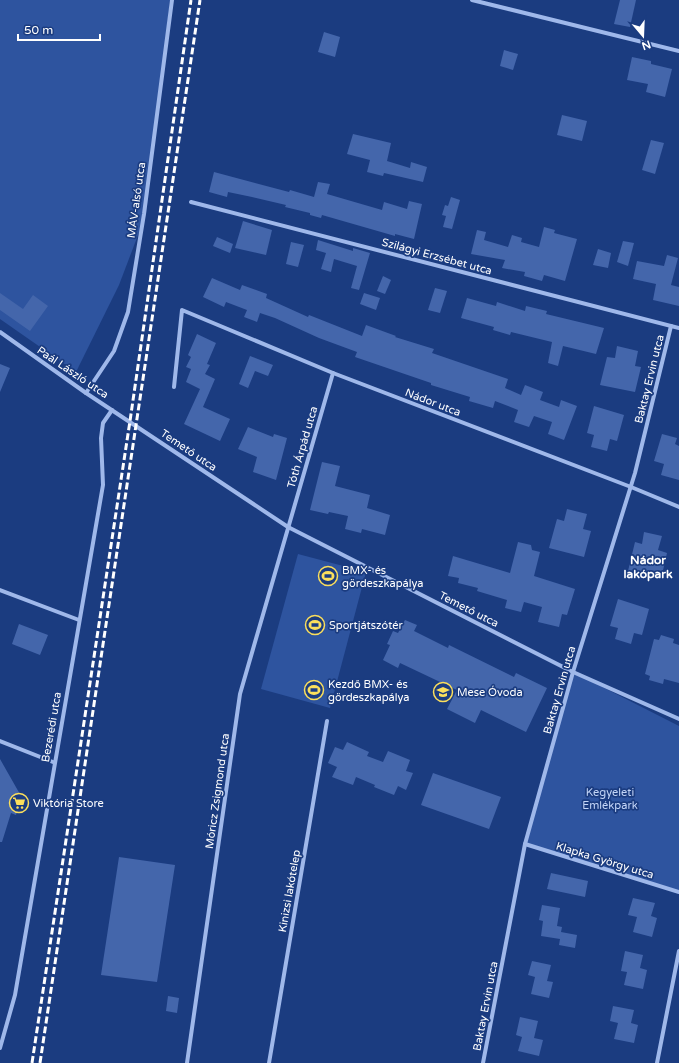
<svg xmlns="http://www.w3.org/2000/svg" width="679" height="1063" font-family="'Varela Round',sans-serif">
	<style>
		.green { fill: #2e549f }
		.building { fill: #4466ab }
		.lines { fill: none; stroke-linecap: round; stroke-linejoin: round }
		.street { stroke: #9fb8ea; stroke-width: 4 }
		.rail { stroke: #fff; stroke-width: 3; stroke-dasharray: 7 3; stroke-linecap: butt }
		.labels { text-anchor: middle; stroke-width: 3.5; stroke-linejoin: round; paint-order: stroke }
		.street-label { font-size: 11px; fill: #fff; stroke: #1b3c80 }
		.poi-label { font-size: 11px; fill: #fff; stroke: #1b3c80; text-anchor: start }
		.park-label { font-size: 11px; fill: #c3d5f7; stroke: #1b3c80 }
		.neighbourhood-label { font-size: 12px; font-weight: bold; fill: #fff; stroke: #1b3c80 }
	</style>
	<rect width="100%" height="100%" fill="#1b3c80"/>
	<g class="green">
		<path d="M0,0H170L146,214L119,285L76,372L0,319Z"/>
		<path d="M298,554L366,572L330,708L261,689Z"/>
		<path d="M573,672L679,726V892L525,844Z"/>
	</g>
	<g class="building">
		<path d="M620,0H636L630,27L614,24Z"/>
		<path d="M324,32L340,37L335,57L318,52Z"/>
		<path d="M504,50L518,54L513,70L500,66Z"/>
		<path d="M632,57L651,61V64L672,69L665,97L646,92L648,84L627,80Z"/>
		<path d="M562,115L587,121L582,141L557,135Z"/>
		<path d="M353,134L391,143L387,161L410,168L411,162L427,167L423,182L384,173L383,176L367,172L370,160L347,154Z"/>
		<path d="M651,140L664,143L655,174L642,170Z"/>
		<path d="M214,172L289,192L290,190L314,197L318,182L330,184L327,194L382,210L384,202L407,209L409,201L422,204L414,239L395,234V236L322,215L321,218L310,215V213L285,207L286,205L252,197L228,192L227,197L209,192Z"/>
		<path d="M451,197L460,200L452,229L443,227L446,216L442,215L445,205L448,206Z"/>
		<path d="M243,221L272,230L266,255L235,248Z"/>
		<path d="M544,227L555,230L554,233L577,239L565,281L544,275L542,281L524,276L525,272L502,268L505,260L471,254L477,230L486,232L484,240L508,247L512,235L522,238L521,242L539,247Z"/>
		<path d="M217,237L233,244L230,253L213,246Z"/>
		<path d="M318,240L353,251V248L370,253L359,290L351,288L357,266L334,259L331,272L321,269L326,253L316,250Z"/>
		<path d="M623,241L634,243L628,266L617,262Z"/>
		<path d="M291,242L304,245L298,267L286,264Z"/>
		<path d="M598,249L611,253L608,268L593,265Z"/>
		<path d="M667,255L678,258L671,285L679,287V306L653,300L656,284L633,279L637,261L664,266Z"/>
		<path d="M383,276L391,280L385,294L377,291Z"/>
		<path d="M212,278L240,290L242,285L267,294L266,298L308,317L309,315L362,336L366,325L396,336L395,337L434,349L432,353L508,379L505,388L521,395L525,385L543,392L540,400L559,407L561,400L577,406L564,440L548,434L552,422L534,416L529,427L514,422L518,410L495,401L493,408L469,401L470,397L431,385V383L355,357L357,352L319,338L275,318L260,313L257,322L244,317L247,310L226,302L224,307L203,297Z"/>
		<path d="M435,288L447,291L440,313L428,310Z"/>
		<path d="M0,293L23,309L33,295L48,306L30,331L0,310Z"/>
		<path d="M364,293L380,298L376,310L360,304Z"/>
		<path d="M467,298L496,306L497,302L525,311L526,306L547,311L546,314L604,328L596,354L563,346L558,366L548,363L552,342L511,332L510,335L493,330L494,327L461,318Z"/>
		<path d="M197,334L216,343L207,364L210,365L205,374L215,379L203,407L230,419L220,441L184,424L200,389L186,382L191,369L186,367L191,357L188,355Z"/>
		<path d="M617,346L638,351L635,366L641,367L635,392L600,385L607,357L615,358Z"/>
		<path d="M250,356L273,365L268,376L255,371L248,388L239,384Z"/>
		<path d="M0,364L10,368L0,392Z"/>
		<path d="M594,406L624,415L617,441L610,439L607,451L591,447L594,435L587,433Z"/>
		<path d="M248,427L273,437L274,434L287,438L276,480L253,472L257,457L238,449Z"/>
		<path d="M662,434L677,438L675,444L679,446V480L661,475L664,464L654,461Z"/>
		<path d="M322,462L340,466L335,486L370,495L367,508L390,515L385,535L362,529L361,533L345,529L348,516L329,512L328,514L310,510Z"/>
		<path d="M567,509L587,514L583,529L591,531L584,557L549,548L557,519L564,521Z"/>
		<path d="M644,532L662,536L658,550L667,553L661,579L628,571L635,542L642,544Z"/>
		<path d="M518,542L531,545L532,550L540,552L534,576L575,589L567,615L562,614L559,627L538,622L542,607L524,602L521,612L505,608L507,600L477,591L478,588L458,583L459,578L448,576L453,556L510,573Z"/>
		<path d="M618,599L649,609L642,635L634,633L631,644L615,639L618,628L610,626Z"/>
		<path d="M405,620L417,625L414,631L448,648L449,645L514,677L516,673L547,688L526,732L481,710L475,723L447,709L457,690L400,663L398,668L383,660L390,645L387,644L393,631L398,633Z"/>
		<path d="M19,624L48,635L40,655L12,644Z"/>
		<path d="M661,635L674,639L673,643L679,645V683L664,679L663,684L649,680L650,676L645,674L654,639L659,640Z"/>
		<path d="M347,742L369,752L367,756L383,762L388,751L410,760L406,771L413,773L406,790L398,786L394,795L374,787L375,785L356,777L353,785L332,777L337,767L328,763L335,747L343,750Z"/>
		<path d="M0,759L21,796L16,815L11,813L2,842H0Z"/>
		<path d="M433,773L501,797L489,829L421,805Z"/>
		<path d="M119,857L175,865L157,982L101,975Z"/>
		<path d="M551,873L588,881L585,897L547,889Z"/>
		<path d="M633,898L655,903L651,916L657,918L652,937L633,932L637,917L628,915Z"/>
		<path d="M542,905L560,908L557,926L562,927L561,932L577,935L575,948L559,945L560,939L541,936L543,921L539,920Z"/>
		<path d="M625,951L643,955L640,968L647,970L643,989L624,985L627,972L621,971Z"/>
		<path d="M532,961L551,965L547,981L553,982L549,998L531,994L535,977L528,975Z"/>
		<path d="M168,996L179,998L177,1013L166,1011Z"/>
		<path d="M613,1006L634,1010L631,1023L638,1025L634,1043L614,1039L618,1023L610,1021Z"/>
		<path d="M520,1017L538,1021L534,1038L543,1040L539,1056L518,1051L522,1037L516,1035Z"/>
	</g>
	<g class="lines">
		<g class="street">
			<path d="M472,0L679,51"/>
			<path d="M191,202L679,328"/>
			<path d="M0,332L86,393L288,527L573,672L679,719"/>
			<path d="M174,387L182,310L333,373L631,487L679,507"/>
			<path d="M86,393L114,351L128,312L144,214L172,0"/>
			<path d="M0,590L79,620"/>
			<path d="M0,741L53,762"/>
			<path d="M525,844L679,892"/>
			<path d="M0,1048L15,995L103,485L101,438L103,423L112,410"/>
			<path d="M187,1063L240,694L333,373"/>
			<path d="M269,1063L327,721"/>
			<path d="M483,1063L525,844L573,672L635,473L671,326"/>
			<path d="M657,1063L679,951"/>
		</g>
		<g class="rail">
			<path d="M32,1063L130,421L191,0"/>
			<path d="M40,1063L200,0"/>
		</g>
	</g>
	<defs>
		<symbol id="stadium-ring" viewBox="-11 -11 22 22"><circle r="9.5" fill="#1b3c80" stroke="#fbdf5c" stroke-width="1.5"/><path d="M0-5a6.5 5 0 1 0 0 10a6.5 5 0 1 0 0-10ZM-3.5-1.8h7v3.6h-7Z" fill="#fbdf5c"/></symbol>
		<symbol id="school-ring" viewBox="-11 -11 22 22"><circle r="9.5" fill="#1b3c80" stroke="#fbdf5c" stroke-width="1.5"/><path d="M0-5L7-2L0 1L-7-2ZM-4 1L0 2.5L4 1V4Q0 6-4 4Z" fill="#fbdf5c"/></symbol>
		<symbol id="supermarket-ring" viewBox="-11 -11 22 22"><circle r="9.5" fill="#1b3c80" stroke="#fbdf5c" stroke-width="1.5"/><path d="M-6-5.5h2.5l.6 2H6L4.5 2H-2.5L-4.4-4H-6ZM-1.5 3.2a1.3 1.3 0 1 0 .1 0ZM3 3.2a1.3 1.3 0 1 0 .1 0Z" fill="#fbdf5c"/></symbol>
	</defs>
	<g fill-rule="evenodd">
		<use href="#stadium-ring" x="317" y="565" width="22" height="22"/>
		<use href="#stadium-ring" x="304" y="614" width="22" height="22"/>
		<use href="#stadium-ring" x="303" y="679" width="22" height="22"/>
		<use href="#school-ring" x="432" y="681" width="22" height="22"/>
		<use href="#supermarket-ring" x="8" y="792" width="22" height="22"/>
	</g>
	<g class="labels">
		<g class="street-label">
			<text transform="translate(136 200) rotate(-82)" y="4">MÁV-alsó utca</text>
			<text transform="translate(437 256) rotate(15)" y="4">Szilágyi Erzsébet utca</text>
			<text transform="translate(73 372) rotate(34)" y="4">Paál László utca</text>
			<text transform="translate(649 379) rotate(-76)" y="4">Baktay Ervin utca</text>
			<text transform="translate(433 402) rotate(21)" y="4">Nádor utca</text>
			<text transform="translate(302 447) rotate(-74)" y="4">Tóth Árpád utca</text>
			<text transform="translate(189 450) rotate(34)" y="4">Temető utca</text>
			<text transform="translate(469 609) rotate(27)" y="4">Temető utca</text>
			<text transform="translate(559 690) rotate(-74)" y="4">Baktay Ervin utca</text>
			<text transform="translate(51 727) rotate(-80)" y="4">Bezerédi utca</text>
			<text transform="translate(217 791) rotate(-82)" y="4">Móricz Zsigmond utca</text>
			<text transform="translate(605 860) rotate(17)" y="4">Klapka György utca</text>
			<text transform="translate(289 891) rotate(-80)" y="4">Kinizsi lakótelep</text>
			<text transform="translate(485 1006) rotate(-79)" y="4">Baktay Ervin utca</text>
		</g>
		<g class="poi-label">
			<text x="342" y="574">BMX- és<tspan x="342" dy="13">gördeszkapálya</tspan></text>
			<text x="329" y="629">Sportjátszótér</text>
			<text x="328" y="688">Kezdő BMX- és<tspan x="328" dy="13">gördeszkapálya</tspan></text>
			<text x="457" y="696">Mese Óvoda</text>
			<text x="33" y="807">Viktória Store</text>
		</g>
		<g class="park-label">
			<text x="610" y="796">Kegyeleti<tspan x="610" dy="13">Emlékpark</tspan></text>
		</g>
		<g class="neighbourhood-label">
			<text x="648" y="564">Nádor<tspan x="648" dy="14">lakópark</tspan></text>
		</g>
	</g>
	<g transform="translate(643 36) rotate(161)" stroke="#1b3c80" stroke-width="3" paint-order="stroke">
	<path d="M0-3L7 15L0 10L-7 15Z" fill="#ffffff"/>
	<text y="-6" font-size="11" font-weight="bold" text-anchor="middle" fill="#ffffff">N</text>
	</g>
	<path d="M18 34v6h82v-6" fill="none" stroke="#ffffff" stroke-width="2"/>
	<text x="24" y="34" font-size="12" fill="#ffffff" stroke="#1b3c80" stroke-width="3" paint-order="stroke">50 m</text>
</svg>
